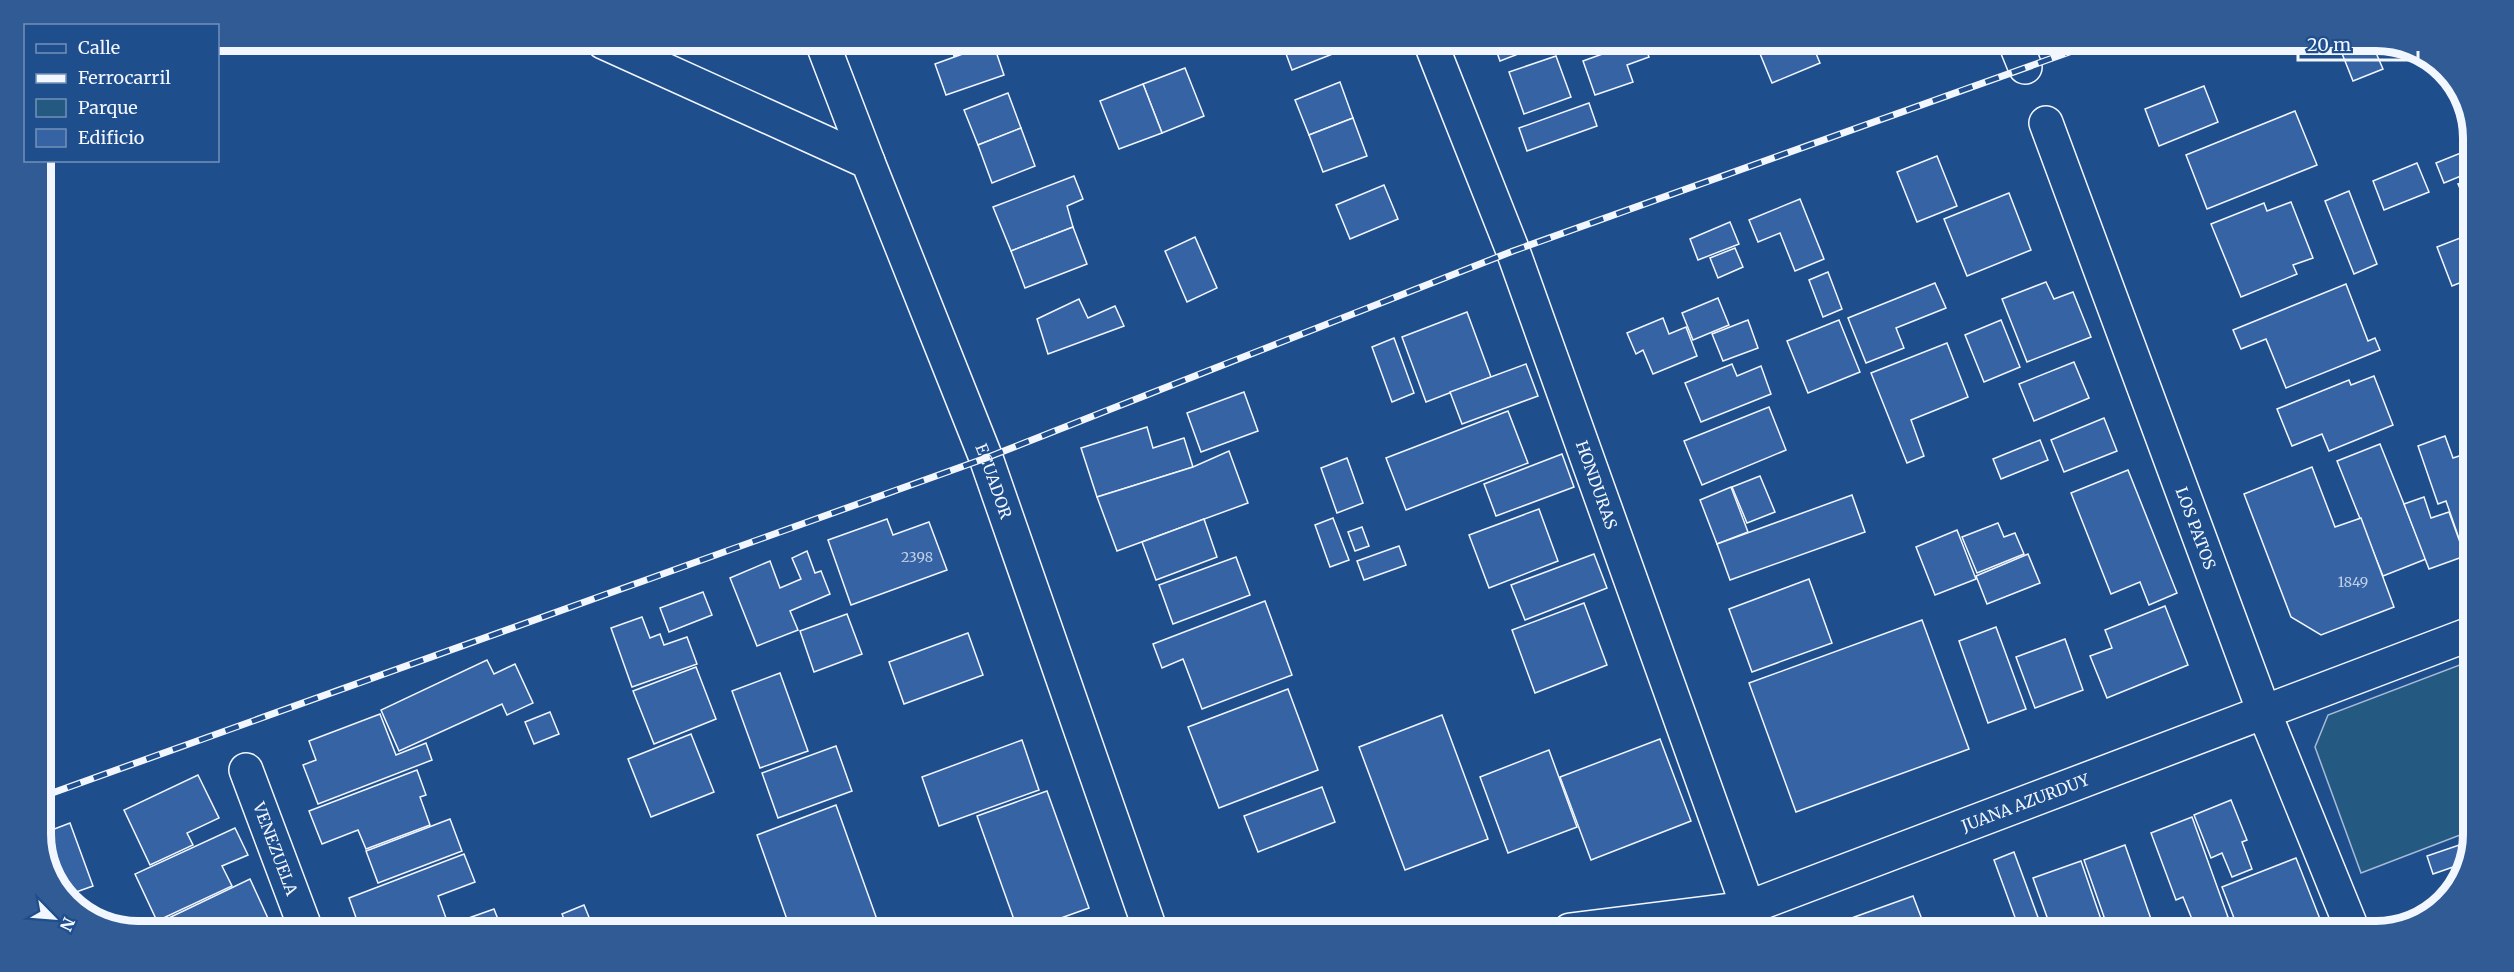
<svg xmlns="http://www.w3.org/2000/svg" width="2514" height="972" font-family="Merriweather,serif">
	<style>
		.green { fill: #245a82; stroke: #a8bbd7; stroke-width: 1.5 }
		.building { fill: #3563a3; stroke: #f2f6ff; stroke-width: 1.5 }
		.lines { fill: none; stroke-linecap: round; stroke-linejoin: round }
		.street-casing { stroke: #f2f6ff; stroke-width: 36 }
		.secondary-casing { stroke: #f2f6ff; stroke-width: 36 }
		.street { stroke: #1f4e8c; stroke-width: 33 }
		.secondary { stroke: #1f4e8c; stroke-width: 33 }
		.rail-casing { stroke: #f2f6ff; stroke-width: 7 }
		.rail { stroke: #1f4e8c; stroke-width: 4.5; stroke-dasharray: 14; stroke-linecap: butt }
		.labels { text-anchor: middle; stroke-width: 4.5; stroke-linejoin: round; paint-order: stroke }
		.number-label { font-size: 14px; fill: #c3d1e8 }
		.street-label { font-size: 16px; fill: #f2f6ff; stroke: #1f4e8c }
		.rim { fill: none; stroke: #f2f6ff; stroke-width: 8 }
	</style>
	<rect width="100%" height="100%" fill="#1f4e8c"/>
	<path class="green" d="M2470,661L2468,832L2361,873L2315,747L2328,715Z"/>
	<g class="building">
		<path d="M950,42H983L985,45L954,56Z"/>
		<path d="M993,43L1004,75L946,95L935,64Z"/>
		<path d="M1282,43H1332L1335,53L1292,70Z"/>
		<path d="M1494,44H1544L1500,61Z"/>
		<path d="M1630,44H1644L1649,57L1627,65L1633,82L1595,95L1583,61Z"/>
		<path d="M1756,44H1812L1820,63L1772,83Z"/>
		<path d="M2339,46H2373L2383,69L2353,81Z"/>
		<path d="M1556,56L1571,97L1524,114L1509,72Z"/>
		<path d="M1185,68L1204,116L1162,133L1143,84Z"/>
		<path d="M2454,80L2472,127L2465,130L2447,83Z"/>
		<path d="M1340,82L1353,118L1309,135L1295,100Z"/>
		<path d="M1143,84L1162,133L1119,149L1100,101Z"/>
		<path d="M2204,86L2218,122L2159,146L2145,109Z"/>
		<path d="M1008,93L1021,128L978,145L964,110Z"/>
		<path d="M1589,103L1597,126L1527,151L1519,128Z"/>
		<path d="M2295,111L2317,165L2207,209L2186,155Z"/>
		<path d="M1353,118L1367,156L1323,172L1309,135Z"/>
		<path d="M1021,128L1035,166L992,183L978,145Z"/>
		<path d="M2473,148V171L2444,183L2436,163Z"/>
		<path d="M1937,156L1957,206L1917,222L1897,172Z"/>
		<path d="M2417,163L2429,192L2384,210L2373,181Z"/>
		<path d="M1074,176L1083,199L1067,206L1073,227L1011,251L993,207Z"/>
		<path d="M2473,178V210L2470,211L2458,184Z"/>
		<path d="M1384,185L1398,219L1350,239L1336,205Z"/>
		<path d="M2349,191L2377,264L2354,274L2325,201Z"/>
		<path d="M2009,193L2031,250L1967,276L1944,219Z"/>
		<path d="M1800,199L1824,259L1795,271L1780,233L1758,242L1749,220Z"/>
		<path d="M2291,202L2313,258L2293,265L2297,274L2241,297L2211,224L2264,203L2267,211Z"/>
		<path d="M1730,222L1739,244L1698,260L1690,239Z"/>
		<path d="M1073,227L1087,264L1025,288L1011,251Z"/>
		<path d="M2473,233L2472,278L2452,286L2437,247Z"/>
		<path d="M1195,237L1217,288L1187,302L1165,251Z"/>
		<path d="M1735,248L1743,267L1718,278L1710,258Z"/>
		<path d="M1828,272L1842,309L1823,317L1809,280Z"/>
		<path d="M2472,278V301H2471L2463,282Z"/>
		<path d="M2046,282L2054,299L2073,292L2091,337L2027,362L2002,299Z"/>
		<path d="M1935,283L1946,308L1896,328L1904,348L1866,363L1848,318Z"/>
		<path d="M2346,284L2368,341L2375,338L2380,350L2286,388L2266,339L2241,349L2233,330Z"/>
		<path d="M1718,298L1729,325L1693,340L1682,313Z"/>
		<path d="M1079,299L1088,318L1115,306L1124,326L1048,354L1037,319Z"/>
		<path d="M1467,312L1491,377L1426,402L1402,337Z"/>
		<path d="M1663,318L1669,334L1686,327L1697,356L1653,374L1643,350L1636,354L1627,333Z"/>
		<path d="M1748,320L1758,348L1723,361L1712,334Z"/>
		<path d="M1839,320L1860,372L1808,393L1787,341Z"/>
		<path d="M2001,320L2020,367L1984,382L1965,335Z"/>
		<path d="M1394,338L1414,393L1392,402L1372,347Z"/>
		<path d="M1947,343L1968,397L1911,420L1924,456L1907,463L1871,373Z"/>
		<path d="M2074,362L2089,398L2034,421L2019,384Z"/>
		<path d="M1526,364L1538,396L1462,424L1450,392Z"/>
		<path d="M1732,364L1737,376L1761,366L1771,394L1701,422L1685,383Z"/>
		<path d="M2374,376L2393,425L2329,451L2322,434L2292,446L2277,409L2349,380L2351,385Z"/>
		<path d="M1244,392L1258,431L1201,452L1187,413Z"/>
		<path d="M1769,407L1786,450L1702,485L1684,441Z"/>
		<path d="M1508,411L1528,463L1406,510L1386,458Z"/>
		<path d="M2104,418L2117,451L2064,472L2051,440Z"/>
		<path d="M1147,427L1153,448L1184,438L1193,467L1097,497L1081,448Z"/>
		<path d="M2445,436L2453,458L2471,452L2470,555L2465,556L2446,501L2438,504L2418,446Z"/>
		<path d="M2040,440L2048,460L2001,479L1993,459Z"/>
		<path d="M2380,444L2426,559L2383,576L2337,461Z"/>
		<path d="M1229,451L1248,503L1117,551L1097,497L1193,467Z"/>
		<path d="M1562,454L1574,487L1496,516L1484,484Z"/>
		<path d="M1347,458L1363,503L1337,513L1321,468Z"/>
		<path d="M2312,467L2335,527L2361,518L2394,607L2321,635L2291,617L2244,494Z"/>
		<path d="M2128,470L2177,593L2149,605L2140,582L2111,594L2071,493Z"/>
		<path d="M1760,476L1775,512L1747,523L1732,487Z"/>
		<path d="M1731,487L1748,532L1717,544L1700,500Z"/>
		<path d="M1852,495L1865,532L1730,580L1717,544Z"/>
		<path d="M2424,497L2431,518L2449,512L2465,556L2429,569L2404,504Z"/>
		<path d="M1539,509L1558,561L1489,588L1469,535Z"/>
		<path d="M1333,518L1349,560L1330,567L1315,525Z"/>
		<path d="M887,519L893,535L929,522L947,570L851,605L828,540Z"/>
		<path d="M1204,519L1217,557L1156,580L1142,542Z"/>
		<path d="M1998,523L2004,537L2015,533L2024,554L1977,573L1962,537Z"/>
		<path d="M1362,527L1369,546L1355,551L1348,532Z"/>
		<path d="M1957,530L1976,579L1935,595L1916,547Z"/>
		<path d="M1399,546L1406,565L1364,580L1357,561Z"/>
		<path d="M807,551L815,573L821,571L830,594L790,611L798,630L757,646L730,578L770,561L780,588L801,579L792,558Z"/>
		<path d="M1594,554L1607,588L1525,620L1511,585Z"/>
		<path d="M2028,554L2040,583L1987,604L1976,576Z"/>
		<path d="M1236,557L1250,595L1173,624L1159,585Z"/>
		<path d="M1809,579L1832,643L1752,672L1729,609Z"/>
		<path d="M703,592L712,615L669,632L660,608Z"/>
		<path d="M1265,601L1292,675L1202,709L1183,659L1162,668L1153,644Z"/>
		<path d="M1584,603L1607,665L1535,693L1512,630Z"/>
		<path d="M2165,606L2188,665L2107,698L2090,656L2112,648L2105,630Z"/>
		<path d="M847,614L862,654L814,672L800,631Z"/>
		<path d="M642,617L650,638L660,634L664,645L687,637L697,664L632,687L611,628Z"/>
		<path d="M1922,620L1969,749L1796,812L1749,683Z"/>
		<path d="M1996,627L2026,709L1988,723L1959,641Z"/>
		<path d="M968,633L983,675L904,704L889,662Z"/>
		<path d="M2065,639L2083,690L2035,708L2016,657Z"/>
		<path d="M487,660L494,674L515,664L533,703L507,715L502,704L399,751L381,710Z"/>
		<path d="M696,667L716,719L654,744L633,691Z"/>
		<path d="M780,673L808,751L760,768L732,691Z"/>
		<path d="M1288,689L1318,770L1219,808L1188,727Z"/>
		<path d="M550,712L559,734L534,744L525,722Z"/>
		<path d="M380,714L396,755L426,743L432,760L318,804L303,765L316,760L309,741Z"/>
		<path d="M1442,715L1488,839L1405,870L1359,747Z"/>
		<path d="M691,734L714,792L651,817L628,759Z"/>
		<path d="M1660,739L1691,821L1591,860L1560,777Z"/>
		<path d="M1022,740L1039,790L939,826L922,777Z"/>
		<path d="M836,746L852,791L778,818L762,773Z"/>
		<path d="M1549,750L1577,827L1508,853L1480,777Z"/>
		<path d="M417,770L426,795L420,797L430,825L366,849L358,830L322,844L309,811Z"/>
		<path d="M198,775L219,818L187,833L193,845L150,865L124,810Z"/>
		<path d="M1322,787L1335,822L1258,852L1244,816Z"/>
		<path d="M1047,791L1089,908L1033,928H1017L977,816Z"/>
		<path d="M2231,800L2247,840L2242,842L2252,869L2232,877L2222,853L2211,858L2194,815Z"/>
		<path d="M836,805L880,928H790L757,835Z"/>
		<path d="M2192,817L2228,917L2196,929L2183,897L2176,900L2151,833Z"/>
		<path d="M450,819L462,851L378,883L366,851Z"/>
		<path d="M70,823L93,886L65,896L61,894L41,841V834Z"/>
		<path d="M235,828L248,855L222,866L232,886L157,921L135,874Z"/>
		<path d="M2468,842V866L2460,877L2456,866L2433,874L2427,856Z"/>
		<path d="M2125,845L2151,919L2119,931H2109L2084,860Z"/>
		<path d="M2014,852L2043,931H2020L1994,860Z"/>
		<path d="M464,854L475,882L438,896L446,918L425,927H376L374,920L359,926L349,898Z"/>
		<path d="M2296,858L2320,919L2288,931H2271L2269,926L2255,931H2239L2222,887Z"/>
		<path d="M2081,861L2105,931H2052L2033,878Z"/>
		<path d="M250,879L272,927L153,926H152Z"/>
		<path d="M1913,896L1926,930H1850L1846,920Z"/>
		<path d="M584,905L593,927H567L562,914Z"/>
		<path d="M494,909L501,927H465L463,920Z"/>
		<path d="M1091,918L1095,929L1062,928Z"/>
		<path d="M1002,920L1005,928H980Z"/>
		<path d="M2320,925L2322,931H2302Z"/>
	</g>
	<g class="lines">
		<defs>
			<g id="street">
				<path d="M822,42L868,162"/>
				<path id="s1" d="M1431,44L1513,251L1756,930"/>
				<path d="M2016,45L2025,67"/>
				<path id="s2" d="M2046,123L2264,712L2353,931"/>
				<path id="s3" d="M246,770L305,927"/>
				<path id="s4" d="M1570,930L1747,908L2470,634"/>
			</g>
			<g id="secondary">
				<path id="s5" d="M603,42L868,162L986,458L1150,929"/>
			</g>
		</defs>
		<use href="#street" class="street-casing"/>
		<use href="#secondary" class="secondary-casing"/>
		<use href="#street" class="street"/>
		<use href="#secondary" class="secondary"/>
		<defs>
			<path id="rail" d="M41,797L986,458L1513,251L2089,45"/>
		</defs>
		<use href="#rail" class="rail-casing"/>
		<use href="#rail" class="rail"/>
	</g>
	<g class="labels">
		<g class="number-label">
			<text x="917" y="562">2398</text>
			<text x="2353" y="587">1849</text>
		</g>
		<g class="street-label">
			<text dy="6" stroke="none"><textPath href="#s5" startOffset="634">ECUADOR</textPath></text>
			<text dy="6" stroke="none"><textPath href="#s1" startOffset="471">HONDURAS</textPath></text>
			<text dy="6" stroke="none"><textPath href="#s2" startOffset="432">LOS PATOS</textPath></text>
			<text dy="6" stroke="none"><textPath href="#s4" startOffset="476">JUANA AZURDUY</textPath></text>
			<text dy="6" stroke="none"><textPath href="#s3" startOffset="84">VENEZUELA</textPath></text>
		</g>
	</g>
	<path d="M0 0H2514V972H0ZM138 51H2376A87 87 0 0 1 2463 138V834A87 87 0 0 1 2376 921H138A87 87 0 0 1 51 834V138A87 87 0 0 1 138 51Z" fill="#305b95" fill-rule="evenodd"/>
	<path class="rim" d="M138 51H2376A87 87 0 0 1 2463 138V834A87 87 0 0 1 2376 921H138A87 87 0 0 1 51 834V138A87 87 0 0 1 138 51Z"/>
	<rect x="24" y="24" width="195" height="138" fill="#1f4e8c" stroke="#7391ba" stroke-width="1.5"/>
	<rect x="36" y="44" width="30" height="9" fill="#1f4e8c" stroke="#7391ba" stroke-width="1.5"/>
	<text x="78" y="54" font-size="18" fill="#f2f6ff">Calle</text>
	<rect x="36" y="74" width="30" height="9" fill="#f2f6ff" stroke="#7391ba" stroke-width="1.5"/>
	<text x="78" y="84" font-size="18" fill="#f2f6ff">Ferrocarril</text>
	<rect x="36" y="99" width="30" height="18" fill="#245a82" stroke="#7391ba" stroke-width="1.5"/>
	<text x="78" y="114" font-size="18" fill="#f2f6ff">Parque</text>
	<rect x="36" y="129" width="30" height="18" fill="#3563a3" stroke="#7391ba" stroke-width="1.5"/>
	<text x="78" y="144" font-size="18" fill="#f2f6ff">Edificio</text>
	<g transform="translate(54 918) rotate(115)" stroke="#1f4e8c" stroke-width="4.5" paint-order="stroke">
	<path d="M0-4.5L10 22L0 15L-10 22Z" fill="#f2f6ff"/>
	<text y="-9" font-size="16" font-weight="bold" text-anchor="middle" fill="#f2f6ff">N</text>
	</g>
	<path d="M2298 51v9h120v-9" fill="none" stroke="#f2f6ff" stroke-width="3"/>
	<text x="2307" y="51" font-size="18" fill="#f2f6ff" stroke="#1f4e8c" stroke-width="4.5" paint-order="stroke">20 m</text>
</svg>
